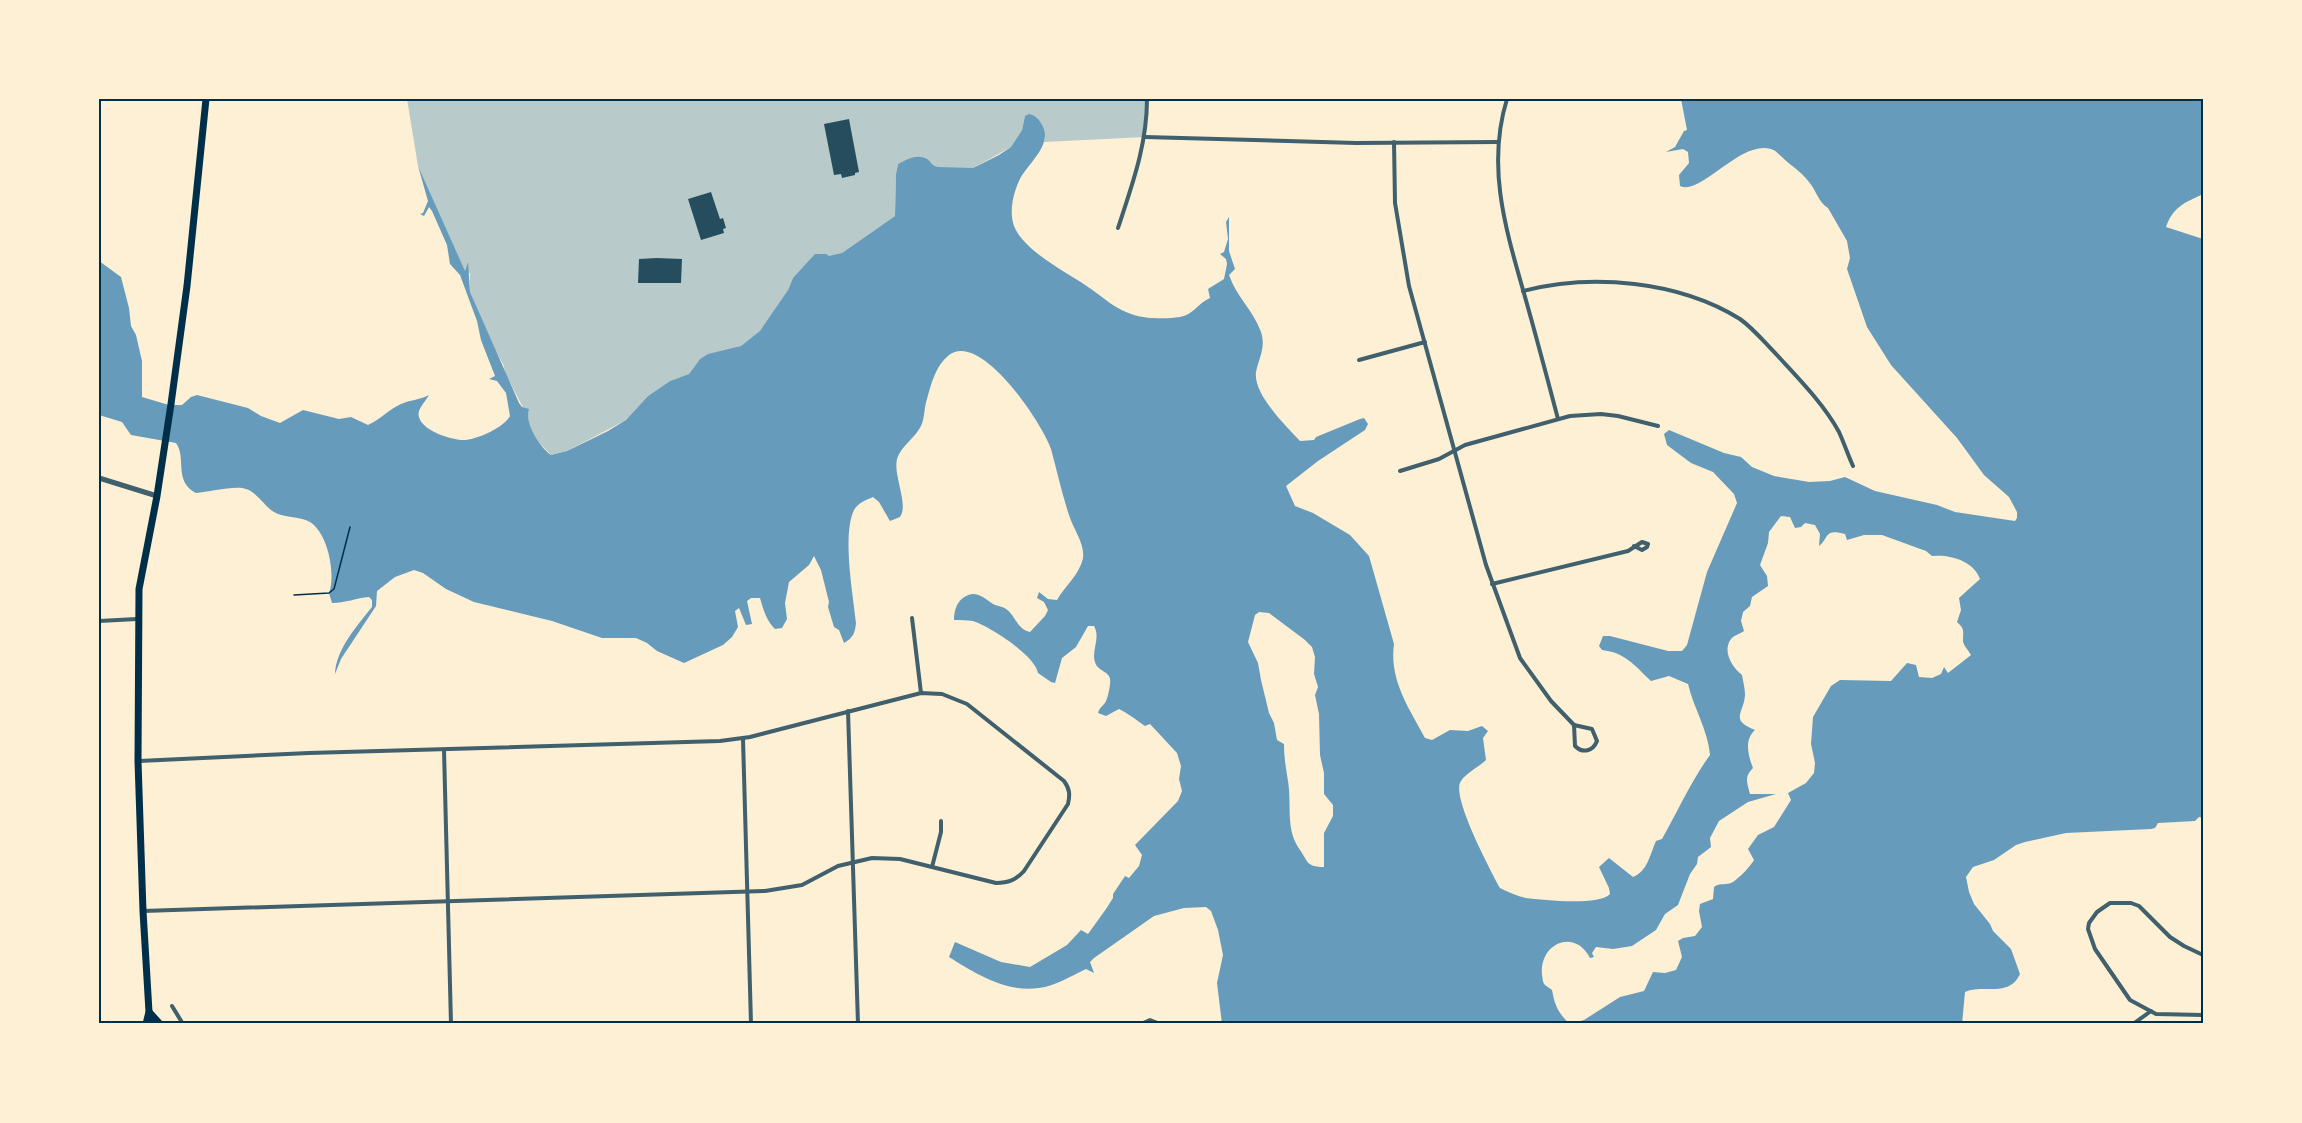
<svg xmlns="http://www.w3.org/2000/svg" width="2302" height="1123" font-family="Poppins,sans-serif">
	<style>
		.green { fill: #b9caca }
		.water { fill: #669bbc; fill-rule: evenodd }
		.building { fill: #264d5e }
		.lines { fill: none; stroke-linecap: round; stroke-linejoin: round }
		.path { stroke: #003049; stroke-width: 1.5 }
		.minor { stroke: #3f606c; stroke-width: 4 }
		.tertiary { stroke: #3f606c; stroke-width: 5 }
		.trunk { stroke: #003049; stroke-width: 7 }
		.neatline { fill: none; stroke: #003049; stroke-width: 2 }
	</style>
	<rect width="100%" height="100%" fill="#fdf0d5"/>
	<path class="green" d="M407,99H1146L1145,137L1044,142L1045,137L1025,116L1022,130L1011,147L973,168L959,169L898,164L896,174L895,216L842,253L829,257L793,278L788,290L761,331L741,346L700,359L689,374L670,381L648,396L626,420L567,451L551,455L532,435L527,415L505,373L504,366L488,337L470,292V273H468L467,265L465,271L462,269L418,166Z"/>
	<path class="water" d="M1681,99H2203V194C2184,203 2173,207 2166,227L2203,239V818L2199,817L2195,821L2158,823L2155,828L2151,829L2066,833L2025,842L2016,845L1994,860L1973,867L1966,877L1969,892L1974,904L1990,924L1993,931L2011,949L2020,974C2009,998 1983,984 1965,992L1962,1024H1222L1217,983L1223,955L1218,930L1211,911L1206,907L1184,908L1154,916L1094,958L1090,962L1094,973L1086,969C1071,976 1055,986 1039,988C1007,993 974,973 949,957L955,942L1001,962L1030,967L1067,945L1081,930L1088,934L1106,909L1113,898V894L1125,876L1129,878L1139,866L1142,855L1135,845L1178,801L1182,791L1179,779L1181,766L1177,753L1150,724L1145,726C1138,721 1126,712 1119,709L1106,716L1098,713C1100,706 1103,707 1106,701C1108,697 1111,683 1110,679C1109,671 1097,671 1095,662C1091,651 1101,638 1094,626H1088L1076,647L1062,658L1055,683L1051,682L1038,673C1035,655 989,626 973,621C967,620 960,620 954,620C954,612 956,603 963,598C975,589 983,597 993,604C997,606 1002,606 1006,609C1016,616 1016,628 1030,632L1045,616L1048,610L1044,602L1037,598L1039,592L1048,599L1057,600C1065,586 1080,574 1083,558C1085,543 1073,529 1069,515C1062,494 1057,471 1051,449C1042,423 981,331 949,355C936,365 931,384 927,399C924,407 925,418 921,426C915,438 901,446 897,459C893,476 909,504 900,517L890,521L879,502L873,497C866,500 858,503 854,510C842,535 853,594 856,623C855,633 853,638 844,643L839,630L834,627L828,607L829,602L821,570L814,556L809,565L789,582L785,603L787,619L782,628L775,629C766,620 763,609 760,598H751L747,601L752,624L746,625L739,608L735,611L738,627L732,637L723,645L684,663L657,651L647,643L636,638H602L552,621L474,602L446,589L423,573L414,570L395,577L377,591L376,606L341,659L335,674C336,649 357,626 372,607V600L369,597C357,598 345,603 332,603L329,593C336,575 328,533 310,522C299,516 284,518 274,512C264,506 258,493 246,489C236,485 209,492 196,493C173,481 187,458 176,443L131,435L122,422L99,415V261L121,277L129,308L131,326L136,335L142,361V397L169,405H182L191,397L197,395L248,408L261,416L280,423L303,410L339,419L351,417L368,425C380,420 389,409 401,404C410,400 419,400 429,395C426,400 421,406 419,411C414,429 453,441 466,440C480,438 503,428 510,416L506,393L497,381L489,379L495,376L481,340L477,321L460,275L450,264L447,245L432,211L429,207L424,216L420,214L423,213L428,201L418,166L465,271L468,262L470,292L519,403L522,407L529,409C524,423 540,447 551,455L567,451L608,431L626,420L648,396L670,381L689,374L700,359L708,354L741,346L760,331L788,290L793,278L815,254H826L829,256L842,253L895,216L896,174L898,164C906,160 917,153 927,159C932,162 931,166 938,167L973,168L999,155L1011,147L1022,130L1025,116L1029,114C1036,116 1038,118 1042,125C1054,145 1026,165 1019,181C1013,194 1009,212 1014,226C1024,252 1069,273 1091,289C1105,299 1117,310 1134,315C1146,319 1167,319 1180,317C1193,315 1198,303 1210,298L1208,289L1224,279L1227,264L1226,259L1220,254L1224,252L1228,239L1226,222L1229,217V251L1235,269L1229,275C1236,296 1253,310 1261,332C1266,347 1259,358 1256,372C1253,394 1286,426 1300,441L1314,440L1316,437L1360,419L1364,418L1368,424L1365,430L1318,461L1286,486L1295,506L1313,513L1350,535L1369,556L1394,644C1389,680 1409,708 1425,738L1432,740L1450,730L1468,731L1482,726L1488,731L1483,738L1486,760C1480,766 1465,774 1461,781C1450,795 1491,871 1500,888C1508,892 1517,896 1526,898C1543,900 1599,906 1610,894L1609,888L1599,867L1609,858L1633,877C1648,871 1650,854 1656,841L1662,839C1678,811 1691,781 1710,755C1708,730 1694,709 1688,684L1669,676L1651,681C1634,665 1626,653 1602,650L1599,646L1603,636H1610L1668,651H1682L1687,645L1707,572L1737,503L1734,494L1713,472L1691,463L1667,445L1664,434L1669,430L1724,453L1741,457L1752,467L1774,476L1809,482L1830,481L1845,477L1875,491L1937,505L1955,512L2015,521L2017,518V512L2009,497L1984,475L1957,438L1891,365L1867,327L1847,269L1850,258L1847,241L1828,208C1819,203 1816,190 1809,182C1801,171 1791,166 1782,157C1778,154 1777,151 1771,149C1740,140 1701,196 1680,186L1679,175L1689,163L1688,152L1683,149L1666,152L1675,147L1684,131L1687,130ZM1781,516L1790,517L1795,528L1801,527L1805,523L1815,525L1820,534L1819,546C1829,538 1824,528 1845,534L1847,540L1864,535H1882L1926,551L1932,556C1950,554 1974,561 1980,579L1959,598L1961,610L1957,622C1965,629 1963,631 1963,641C1963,645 1969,651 1971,655L1948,673L1944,667L1941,674L1932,678L1919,677L1916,665L1907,663L1891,681L1840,680L1831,686L1813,717L1811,744L1815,763L1814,773L1806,783L1788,793L1791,800L1774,827L1758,835L1748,849L1754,860C1750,867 1739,878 1733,882C1726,886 1720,882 1714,887L1713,899L1700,904L1699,911L1702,927L1695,936L1683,938L1678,941L1682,957L1676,970L1665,973L1653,972L1644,991L1620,997L1584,1020L1570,1024C1558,1013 1555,1006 1552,990C1550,988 1547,987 1545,985C1542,982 1543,978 1542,975C1539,943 1575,928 1590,958L1594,957L1592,953L1596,947L1613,949L1632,946L1656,930L1665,914L1678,905L1690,874L1697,864L1698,857L1711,847L1710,838L1719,821L1748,802L1776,794H1750C1747,782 1744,777 1753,768C1748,755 1744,740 1755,730C1729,720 1744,713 1745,695C1745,688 1743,681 1742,675C1732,667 1722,651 1731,639C1734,635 1740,634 1744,631L1741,621L1743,612L1750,606L1752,597L1768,586L1767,576L1760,565L1768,543L1769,532ZM1259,612L1269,613L1305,640L1312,647L1315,657L1314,674L1318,687L1315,695L1319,714L1320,755L1324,773V794L1333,805V816L1324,833V867C1306,867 1308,861 1300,850C1285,829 1292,806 1288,781C1286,768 1284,758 1284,744L1277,740L1274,723L1269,713L1261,680L1258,663L1248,642L1255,615Z"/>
	<g class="building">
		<path d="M849,119L859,172L855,173V175L842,178L841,174L834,175L824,124Z"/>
		<path d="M711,192L720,219L723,218L726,228L723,229L724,233L701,240L688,199Z"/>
		<path d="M657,258L682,259L681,283H638L639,259Z"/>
	</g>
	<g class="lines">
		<path class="path" d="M294,595L329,593L334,589L350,527"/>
		<g class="minor">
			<path d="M1507,99C1485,170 1508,236 1527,304C1538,343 1548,381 1558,419"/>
			<path d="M1145,137L1356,143L1498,142"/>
			<path d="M1394,142L1395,203L1409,286L1486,565L1520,658L1551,701L1574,725"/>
			<path d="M1118,228C1132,185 1147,145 1147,99"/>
			<path d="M1523,291C1592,273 1679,281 1740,319C1754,329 1764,342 1776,354C1798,378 1823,403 1839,432C1844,443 1848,455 1853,466"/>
			<path d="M1359,360L1425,342"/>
			<path d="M1400,471L1439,459L1465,445L1570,416L1601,414L1618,416L1658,426"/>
			<path d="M1492,584L1628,551L1642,542L1648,544L1647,547L1642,550L1634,546"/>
			<path d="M912,618L921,693"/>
			<path d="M99,621L137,619"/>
			<path d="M848,711L858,1024"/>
			<path d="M1574,725L1592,729L1597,741C1593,751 1583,754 1575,746Z"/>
			<path d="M743,739L751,1024"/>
			<path d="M444,750L451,1024"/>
			<path d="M139,761L309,753L720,741L750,737L921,693L942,694L967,704L1064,781C1070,789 1070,795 1068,804L1024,871C1016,880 1008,883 996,883L900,859L872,858L838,866L802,885L765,891L143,911"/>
			<path d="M932,867L941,832V821"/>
			<path d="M2203,955L2184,946L2170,937L2139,906L2131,903H2110L2097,912L2089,923L2088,929L2095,949L2130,1000L2156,1014L2203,1015"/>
			<path d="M172,1006L183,1024"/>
			<path d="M1141,1024L1150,1020L1160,1024"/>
			<path d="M2133,1024L2151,1011"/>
		</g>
		<path class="tertiary" d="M99,478L157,496"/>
		<g class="trunk">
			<path d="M151,1014L160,1024"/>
			<path d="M146,1024L149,1012"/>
			<path d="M153,1024L149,1012L143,911L138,761L139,589L157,496L171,404L187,286L206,99"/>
		</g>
	</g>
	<rect width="2302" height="1123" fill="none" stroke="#fdf0d5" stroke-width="201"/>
	<rect x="100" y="100" width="2102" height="922" class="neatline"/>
</svg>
